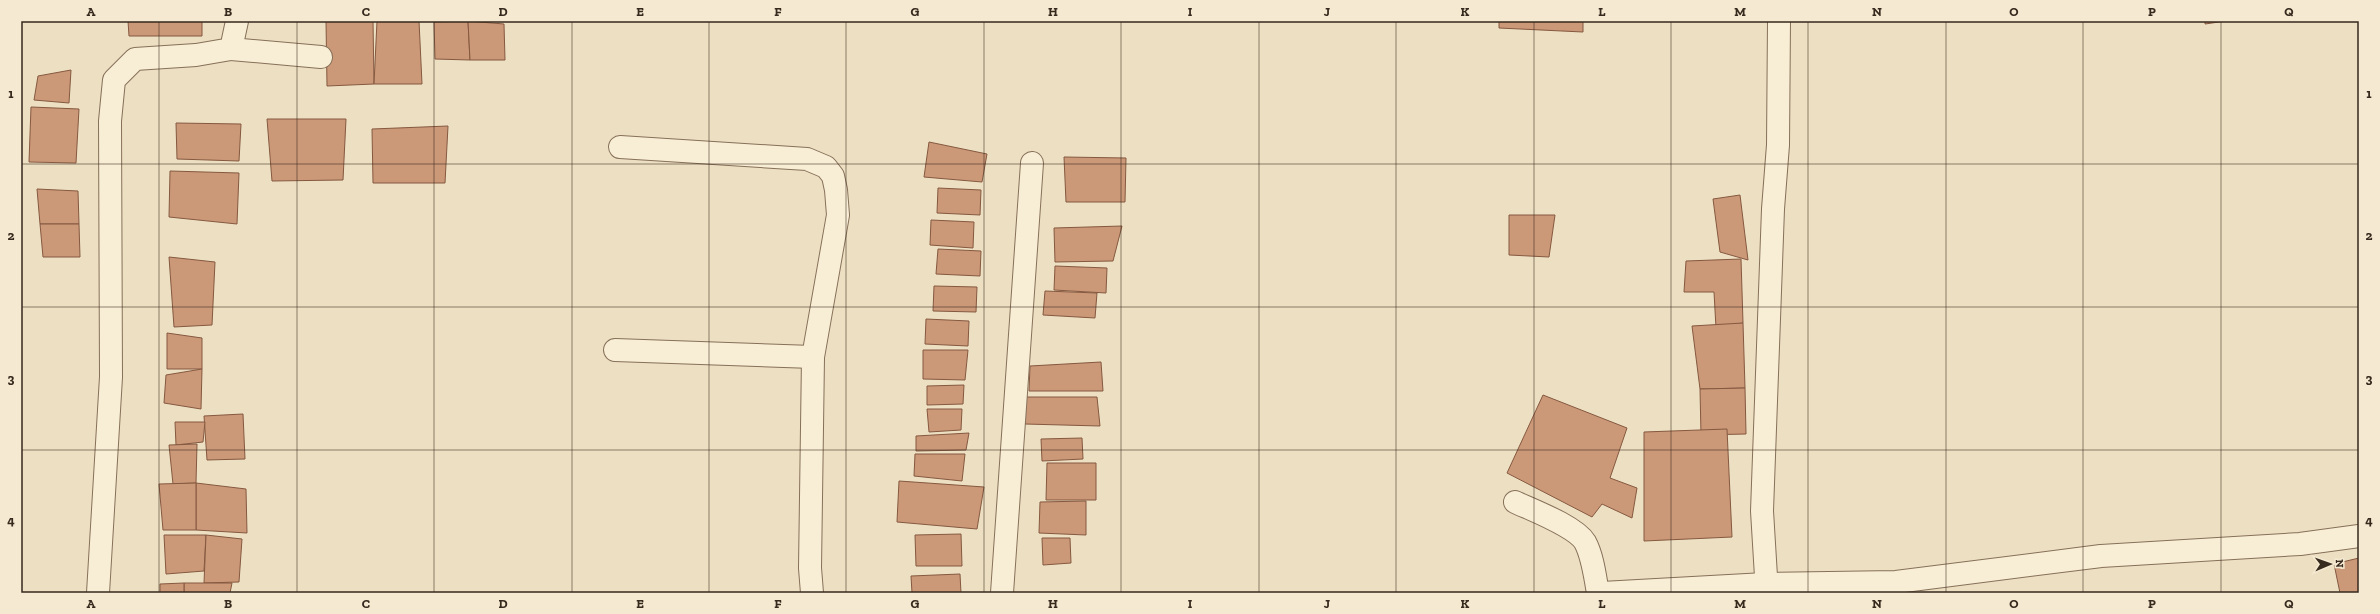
<svg xmlns="http://www.w3.org/2000/svg" width="2380" height="614" font-family="'Zilla Slab',serif">
	<style>
		.building { fill: #cb9878; stroke: #855940 }
		.lines { fill: none; stroke-linecap: round; stroke-linejoin: round }
		.service-casing { stroke: #867059; stroke-width: 24 }
		.minor-casing { stroke: #867059; stroke-width: 24 }
		.service { stroke: #f8edd5; stroke-width: 22 }
		.minor { stroke: #f8edd5; stroke-width: 22 }
		.grid { fill: none; stroke: #36291d; stroke-width: 1; stroke-opacity: 0.55 }
		.neatline { fill: none; stroke: #36291d; stroke-width: 1.5 }
		.grid-label { font-size: 13px; text-anchor: middle; font-weight: bold; fill: #36291d }
	</style>
	<rect width="100%" height="100%" fill="#eddfc2"/>
	<g class="building">
		<path d="M128,21H202V36H129Z"/>
		<path d="M326,21H373L374,84L327,86Z"/>
		<path d="M377,21H419L422,84H374Z"/>
		<path d="M468,21L470,60L435,59L434,22Z"/>
		<path d="M468,21L504,24L505,60H470Z"/>
		<path d="M1499,21H1583V32L1499,28Z"/>
		<path d="M2205,21H2226L2205,24Z"/>
		<path d="M71,70L69,103L34,100L38,76Z"/>
		<path d="M31,107L79,109L76,163L29,162Z"/>
		<path d="M267,119H346L343,180L272,181Z"/>
		<path d="M176,123L241,124L239,161L177,159Z"/>
		<path d="M448,126L445,183H373L372,129Z"/>
		<path d="M929,142L987,154L982,182L924,177Z"/>
		<path d="M1064,157L1126,158L1125,202H1066Z"/>
		<path d="M170,171L239,173L237,224L169,217Z"/>
		<path d="M938,188L981,190L980,215L937,213Z"/>
		<path d="M37,189L78,191L79,224H40Z"/>
		<path d="M1740,195L1748,260L1720,252L1713,199Z"/>
		<path d="M1509,215H1555L1549,257L1509,255Z"/>
		<path d="M931,220L974,222L973,248L930,245Z"/>
		<path d="M40,224H79L80,257H43Z"/>
		<path d="M1122,226L1113,261L1055,262L1054,228Z"/>
		<path d="M938,249L981,251L980,276L936,274Z"/>
		<path d="M169,257L215,262L212,325L174,327Z"/>
		<path d="M1741,259L1743,323L1716,328L1714,292H1684L1686,261Z"/>
		<path d="M1055,266L1107,268L1106,293L1054,290Z"/>
		<path d="M934,286L977,287L976,312L933,311Z"/>
		<path d="M1045,291L1097,293L1095,318L1043,315Z"/>
		<path d="M926,319L969,321L968,346L925,344Z"/>
		<path d="M1743,323L1745,388L1700,389L1692,326Z"/>
		<path d="M167,333L202,338V369H167Z"/>
		<path d="M923,350H968L965,380L923,379Z"/>
		<path d="M1101,362L1103,391H1029L1030,366Z"/>
		<path d="M202,369L201,409L164,403L166,375Z"/>
		<path d="M964,385L963,404L927,405V386Z"/>
		<path d="M1745,388L1746,434L1701,435L1700,389Z"/>
		<path d="M1543,395L1627,428L1610,478L1637,488L1632,518L1602,504L1592,517L1507,473Z"/>
		<path d="M1026,397H1097L1100,426L1025,424Z"/>
		<path d="M927,409H962L961,430L929,432Z"/>
		<path d="M243,414L245,459L207,460L204,416Z"/>
		<path d="M175,422H205L203,442L176,445Z"/>
		<path d="M1727,429L1732,537L1644,541V432Z"/>
		<path d="M969,433L966,450L916,451V436Z"/>
		<path d="M1082,438L1083,459L1042,461L1041,439Z"/>
		<path d="M197,444L196,483L173,484L169,445Z"/>
		<path d="M915,454H965L962,481L914,476Z"/>
		<path d="M1047,463H1096V500H1046Z"/>
		<path d="M899,481L984,487L977,529L897,522Z"/>
		<path d="M196,483L246,489L247,533L196,530Z"/>
		<path d="M196,483V530H163L159,484Z"/>
		<path d="M1086,501V535L1039,533L1040,502Z"/>
		<path d="M961,534L962,566H916L915,535Z"/>
		<path d="M164,535H206L204,571L166,574Z"/>
		<path d="M206,535L242,539L239,582L204,583Z"/>
		<path d="M1042,538H1070L1071,563L1043,565Z"/>
		<path d="M2359,558V593H2340L2334,564Z"/>
		<path d="M960,574L961,593H912L911,576Z"/>
		<path d="M184,583H232L230,593H184Z"/>
		<path d="M184,583V593H160V584Z"/>
	</g>
	<g class="lines">
		<defs>
			<g id="service">
				<path d="M620,147L807,159L826,167L833,176L836,190L838,215L813,357L810,568L812,593"/>
				<path d="M615,350L813,357"/>
				<path d="M1515,502C1532,510 1575,526 1585,542C1593,557 1595,577 1598,593"/>
			</g>
			<g id="minor">
				<path d="M231,49L321,57"/>
				<path d="M98,593L111,377L110,121L114,80L135,59L196,55L231,49L237,21"/>
				<path d="M1002,593L1032,163"/>
				<path d="M1602,593L1765,584L1896,582L2101,556L2300,544L2359,536"/>
				<path d="M1767,593L1762,511L1773,209L1778,145L1779,21"/>
			</g>
		</defs>
		<use href="#service" class="service-casing"/>
		<use href="#minor" class="minor-casing"/>
		<use href="#service" class="service"/>
		<use href="#minor" class="minor"/>
	</g>
	<path class="grid" d="M159,21V593M297,21V593M434,21V593M572,21V593M709,21V593M846,21V593M984,21V593M1121,21V593M1259,21V593M1396,21V593M1534,21V593M1671,21V593M1808,21V593M1946,21V593M2083,21V593M2221,21V593M21,164H2359M21,307H2359M21,450H2359"/>
	<rect width="2380" height="614" fill="none" stroke="#f5e9d1" stroke-width="44"/>
	<g transform="translate(2330 564) rotate(88)" stroke="#f5e9d1" stroke-width="3" paint-order="stroke">
	<path d="M0-3L7 15L0 10L-7 15Z" fill="#36291d"/>
	<text y="-6" font-size="11" font-weight="bold" text-anchor="middle" fill="#36291d">N</text>
	</g>
	<rect x="22" y="22" width="2336" height="570" class="neatline"/>
	<g class="grid-label">
		<text x="91" y="16">A</text>
		<text x="228" y="16">B</text>
		<text x="366" y="16">C</text>
		<text x="503" y="16">D</text>
		<text x="640" y="16">E</text>
		<text x="778" y="16">F</text>
		<text x="915" y="16">G</text>
		<text x="1053" y="16">H</text>
		<text x="1190" y="16">I</text>
		<text x="1327" y="16">J</text>
		<text x="1465" y="16">K</text>
		<text x="1602" y="16">L</text>
		<text x="1740" y="16">M</text>
		<text x="1877" y="16">N</text>
		<text x="2014" y="16">O</text>
		<text x="2152" y="16">P</text>
		<text x="2289" y="16">Q</text>
		<text x="11" y="98">1</text>
		<text x="2369" y="98">1</text>
		<text x="11" y="240">2</text>
		<text x="2369" y="240">2</text>
		<text x="11" y="383">3</text>
		<text x="2369" y="383">3</text>
		<text x="11" y="525">4</text>
		<text x="2369" y="525">4</text>
		<text x="91" y="608">A</text>
		<text x="228" y="608">B</text>
		<text x="366" y="608">C</text>
		<text x="503" y="608">D</text>
		<text x="640" y="608">E</text>
		<text x="778" y="608">F</text>
		<text x="915" y="608">G</text>
		<text x="1053" y="608">H</text>
		<text x="1190" y="608">I</text>
		<text x="1327" y="608">J</text>
		<text x="1465" y="608">K</text>
		<text x="1602" y="608">L</text>
		<text x="1740" y="608">M</text>
		<text x="1877" y="608">N</text>
		<text x="2014" y="608">O</text>
		<text x="2152" y="608">P</text>
		<text x="2289" y="608">Q</text>
	</g>
</svg>
